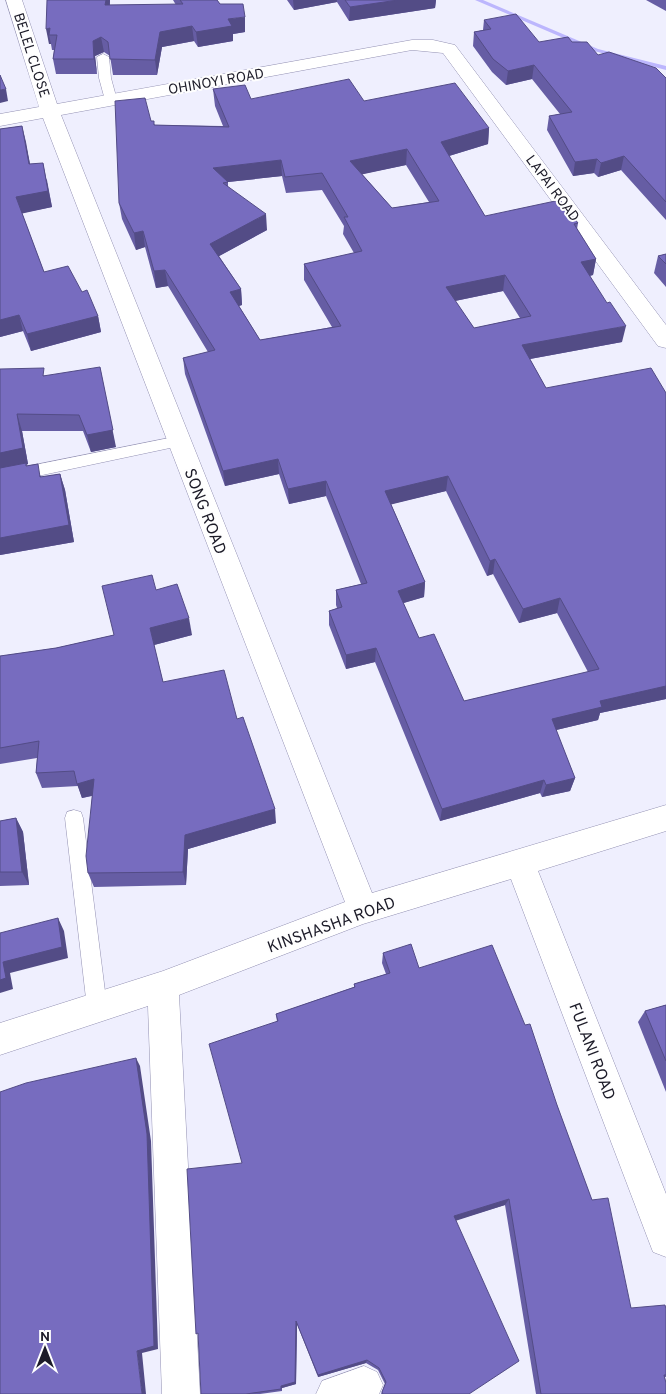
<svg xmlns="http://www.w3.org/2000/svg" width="666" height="1394" font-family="Overpass,sans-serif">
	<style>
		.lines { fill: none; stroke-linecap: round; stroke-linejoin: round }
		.stream { fill: #bcb6fd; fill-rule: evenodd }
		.lane-casing { stroke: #9391b3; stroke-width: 1 }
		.street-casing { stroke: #9391b3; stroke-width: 1 }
		.lane { fill: #fff; fill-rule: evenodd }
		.street { fill: #fff; fill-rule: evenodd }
		.wall { fill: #665da4; fill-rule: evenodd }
		.shaded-wall { fill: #534c86 }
		.building { fill: #776cbf; stroke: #534c86; fill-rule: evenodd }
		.labels { text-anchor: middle; stroke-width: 4; stroke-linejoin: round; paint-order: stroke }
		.far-street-label { font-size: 14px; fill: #1c1b28; stroke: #fefefe }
		.street-label { font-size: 16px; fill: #1c1b28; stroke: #fefefe }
	</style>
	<rect width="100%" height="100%" fill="#efeffe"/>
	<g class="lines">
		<path class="stream" d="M475,0H483L598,49L666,66V70L594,51Z"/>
		<defs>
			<g id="lane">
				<path d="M103,54L109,57L111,78L117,100L111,104L105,100L99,78L97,57Z"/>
				<path d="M179,436L184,437L187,441L184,445L0,484V472Z"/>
				<path d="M74,810L81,812L83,818L107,1007L104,1014L97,1017L90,1014L87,1007L65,818L67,812Z"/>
			</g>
			<g id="street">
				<path d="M6,0H22L57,104L412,40H433L455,45L666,325V348L658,346L443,53L412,50L61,115L372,893L666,805V831L538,871L666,1194V1257L653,1252L648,1239L511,879L363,924L179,995L200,1394H162L148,1006L0,1055V1023L163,971L345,902L43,118L0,126V114L39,107Z"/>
				<path d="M364,1366L377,1372L383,1385L379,1394H316L322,1381Z"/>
			</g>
		</defs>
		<use href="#lane" class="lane-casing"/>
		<use href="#street" class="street-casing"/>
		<use href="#lane" class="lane"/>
		<use href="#street" class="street"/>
	</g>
	<g class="wall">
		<path d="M47,0H110V5H176L173,0H217L220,4L245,32L233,34V41L198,47L194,41L162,47L157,75H113L110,56L104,52L95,56L97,74H56L53,59L54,50H52L51,44H49Z"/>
		<path d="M287,0H436L435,8L349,21L337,2L294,10Z"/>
		<path d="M646,0H666V11Z"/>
		<path d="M484,20L539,42H572L598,55L666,78V220L621,170L598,177L594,173L573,176L547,130L549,116L560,114L532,79L506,85L492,72L473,46L474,32L483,30Z"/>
		<path d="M213,89L251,99L364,101L489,128L488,144L449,156L485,216L578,223L577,229L596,259L593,275L590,276L622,342L530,359L546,388L666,393V699L600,713L598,720L556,730L575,778L570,791L542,797L540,793L440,821L375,662L346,669L329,625V611L337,608L336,605V590L361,584L326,496L289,504L279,474L225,486L185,374L183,358L208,352L168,286L156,288L145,247L136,250L122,219L119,203L151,121L155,125L223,126L215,106ZM406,165L429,202L392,208L362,174ZM282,176L286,193L322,190L344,226L343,234L354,253L304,264V280L332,327L260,340L239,306L242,305L241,289L219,256L267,230L228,187V182ZM503,291L520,318L474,328L455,301ZM446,491L487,576L493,574L519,623L557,613L588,672L464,701L419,638L403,603L424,597L425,582L391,504Z"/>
		<path d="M22,126L30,164L47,180L52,207L22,213L44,272L82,292L98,316L101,332L31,351L23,331L0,337V129Z"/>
		<path d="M666,254V287L654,273L658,256Z"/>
		<path d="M0,369L46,376L116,447L91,452L83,431H22L28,464L26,465L27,466L42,477L60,474L65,490L74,542L0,555Z"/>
		<path d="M156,590L192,635L154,645L163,682L237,719L276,823L188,849L186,885L94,887L88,873L92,796L82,798L78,786L42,788L36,773L37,758L0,764V656L56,648L114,635Z"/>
		<path d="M16,818L23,832L29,885L0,886V821Z"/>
		<path d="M383,953L419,968L557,1105L631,1308L666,1309V1377H665L666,1394H536L505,1205L456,1220L469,1394H381L385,1384L378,1370L366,1363L318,1377L297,1324L296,1384L282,1388V1391L260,1394H201L242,1163L277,1022L276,1014L354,987V984L386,974L382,963Z"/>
		<path d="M666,1005V1092L638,1022L645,1011Z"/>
	</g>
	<g class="shaded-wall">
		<path d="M106,0H110L108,20L105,5Z"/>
		<path d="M293,0H337V2L294,10Z"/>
		<path d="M398,0H436L435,8L349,21L350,7Z"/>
		<path d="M245,17V32L233,34V41L198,47L196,32L228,19Z"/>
		<path d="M192,26L194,41L162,47L157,75L155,60L160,32Z"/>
		<path d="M50,28L49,35L51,44H49L46,29Z"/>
		<path d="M101,37L104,52L95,56L97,74L94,59L93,41Z"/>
		<path d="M534,65L532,79L506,85L508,71Z"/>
		<path d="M6,89L8,101L0,103V90Z"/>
		<path d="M22,126L26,142L33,181L29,164Z"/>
		<path d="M489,128L488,144L439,159L441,142Z"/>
		<path d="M407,149L406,165L350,177V161Z"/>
		<path d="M624,156L621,170L598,177L601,163Z"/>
		<path d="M597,159L594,173L573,176L575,162Z"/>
		<path d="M281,160L282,176L228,182L213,168Z"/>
		<path d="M43,163L52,207L20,214L16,197Z"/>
		<path d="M266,214L267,230L212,260L210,244Z"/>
		<path d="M143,231L145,247L136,250L134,233Z"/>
		<path d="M596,259L593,275L578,278L581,262Z"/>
		<path d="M165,270L168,286L156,288L154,271Z"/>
		<path d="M505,275L503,291L445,303L446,287Z"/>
		<path d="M241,289L242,305L231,308L230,292Z"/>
		<path d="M19,315L23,331L0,337V320Z"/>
		<path d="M98,316L101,332L31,351L27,334Z"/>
		<path d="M626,326L622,342L519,361L522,345Z"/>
		<path d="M100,367L116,447L91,452L87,435Z"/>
		<path d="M17,414L22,431L28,464L0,472V453Z"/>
		<path d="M278,459L279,474L225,486L223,471Z"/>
		<path d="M60,474L65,490L74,542L0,555V538Z"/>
		<path d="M448,476L446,491L385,506V491Z"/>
		<path d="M326,481V496L289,504L288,489Z"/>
		<path d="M495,559L493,574L487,576L490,561Z"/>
		<path d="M425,582L424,597L397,605L398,591Z"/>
		<path d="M560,598L557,613L519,623L523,609Z"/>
		<path d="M189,618L192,635L154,645L150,628Z"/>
		<path d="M376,648L375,662L346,669V655Z"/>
		<path d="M666,686V699L600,713L598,720L548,732L552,719L600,701Z"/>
		<path d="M575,778L570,791L542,797L546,785Z"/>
		<path d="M94,779L99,794L82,798L77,784Z"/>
		<path d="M544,780L540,793L440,821L442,809Z"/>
		<path d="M275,809L276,823L188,849L186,885L183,872L185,835Z"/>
		<path d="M16,818L23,832L29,885L22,872Z"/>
		<path d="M58,918L64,931L68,958L10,973L13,989L0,993V980L3,962Z"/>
		<path d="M136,1058L140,1066L151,1141L158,1349L142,1353L146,1394H142L137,1351Z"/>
		<path d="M509,1199L505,1205L452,1222L454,1216Z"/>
		<path d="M296,1321L297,1324L296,1384L282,1388V1391L281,1386Z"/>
		<path d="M367,1360L366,1363L318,1377V1375Z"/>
	</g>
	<g class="building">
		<path d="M47,0H106L105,5L183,4L180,0H217L220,4H243L245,17L228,19L232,26L196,32L192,26L160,32L155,60L110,59L108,42L101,37L93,41L94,59H53L57,35H49L50,28L46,29Z"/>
		<path d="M345,0H398L350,7Z"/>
		<path d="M516,14L539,42L568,37L572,42H587L598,55L609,52L656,68L666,78V202L624,156L601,163L597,159L575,162L549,116L572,112L534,65L508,71L493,59L474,32L491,29L484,20Z"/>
		<path d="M0,75L6,89L0,90Z"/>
		<path d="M349,79L364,101L455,83L489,128L441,142L485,216L560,200L578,223L574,224L596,259L581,262L607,303L610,302L626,326L522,345L546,388L651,368L666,393V686L600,701L602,707L552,719L575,778L546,785L544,780L442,809L376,648L346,655L329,611L342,607L336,590L367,583L326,481L288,489L278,459L223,471L183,358L215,350L165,270L154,271L143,231L134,233L119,203L115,101L145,98L151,121H154V125L229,127L213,89L245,85L251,99ZM407,149L439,201L392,208L350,161ZM281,160L285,177L322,173L348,217H344L362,251L304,264L341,326L260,340L230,292L241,289L210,244L266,214L223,183L228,182L213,168ZM505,275L531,316L474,328L446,287ZM448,476L490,561L495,559L523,609L560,598L599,669L464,701L434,634L419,638L398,591L425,582L385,491Z"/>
		<path d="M22,126L29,164L43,163L48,191L16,197L44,272L68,266L82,292L87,290L98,316L27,334L19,315L0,320V129Z"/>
		<path d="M666,254V264L658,256Z"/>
		<path d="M100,367L113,430L87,435L79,415L17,414L23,448L0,453V369L44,368L43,376Z"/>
		<path d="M26,463V466L38,464L40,477L60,474L69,525L0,538V468Z"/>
		<path d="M152,575L156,590L177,584L189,618L150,628L163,682L224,670L237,719L243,717L275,809L185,835L183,872L88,873L86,856L94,779L77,784L74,771L36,773L39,741L0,748V656L56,648L114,635L102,586Z"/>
		<path d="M16,818L22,872H0V821Z"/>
		<path d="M58,918L62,947L3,962L6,978L0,980V933Z"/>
		<path d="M411,944L419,968L492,945L525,1025L530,1024L557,1105L592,1200L608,1198L631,1308L665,1305L666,1309V1375H664L666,1383V1394H541L509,1199L454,1216L519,1361L469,1394H383L382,1392L386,1382L379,1368L367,1360L318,1375L296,1321L295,1382L281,1386V1389L246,1394H201L198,1333L196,1334L187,1169L242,1163L209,1044L278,1021L276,1014L355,987L354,984L390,973L383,953Z"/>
		<path d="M666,1005V1061L645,1011Z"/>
		<path d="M136,1058L147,1134L154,1346L137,1351L142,1394H0V1092L26,1083Z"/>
	</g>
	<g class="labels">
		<g class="far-street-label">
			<text transform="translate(32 55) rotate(72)" y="5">BELEL CLOSE</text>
			<text transform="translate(216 81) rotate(-10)" y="5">OHINOYI ROAD</text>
			<text transform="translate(553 188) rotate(53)" y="5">LAPAI ROAD</text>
		</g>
		<g class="street-label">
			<text transform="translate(206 511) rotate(69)" y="6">SONG ROAD</text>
			<text transform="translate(331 924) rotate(-20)" y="6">KINSHASHA ROAD</text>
			<text transform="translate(593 1051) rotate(69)" y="6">FULANI ROAD</text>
		</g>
	</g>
	<g transform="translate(45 1349)" stroke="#fefefe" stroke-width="4" paint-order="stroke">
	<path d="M0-4L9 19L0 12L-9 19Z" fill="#1c1b28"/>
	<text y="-8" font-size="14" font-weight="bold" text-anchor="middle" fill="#1c1b28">N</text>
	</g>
</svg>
